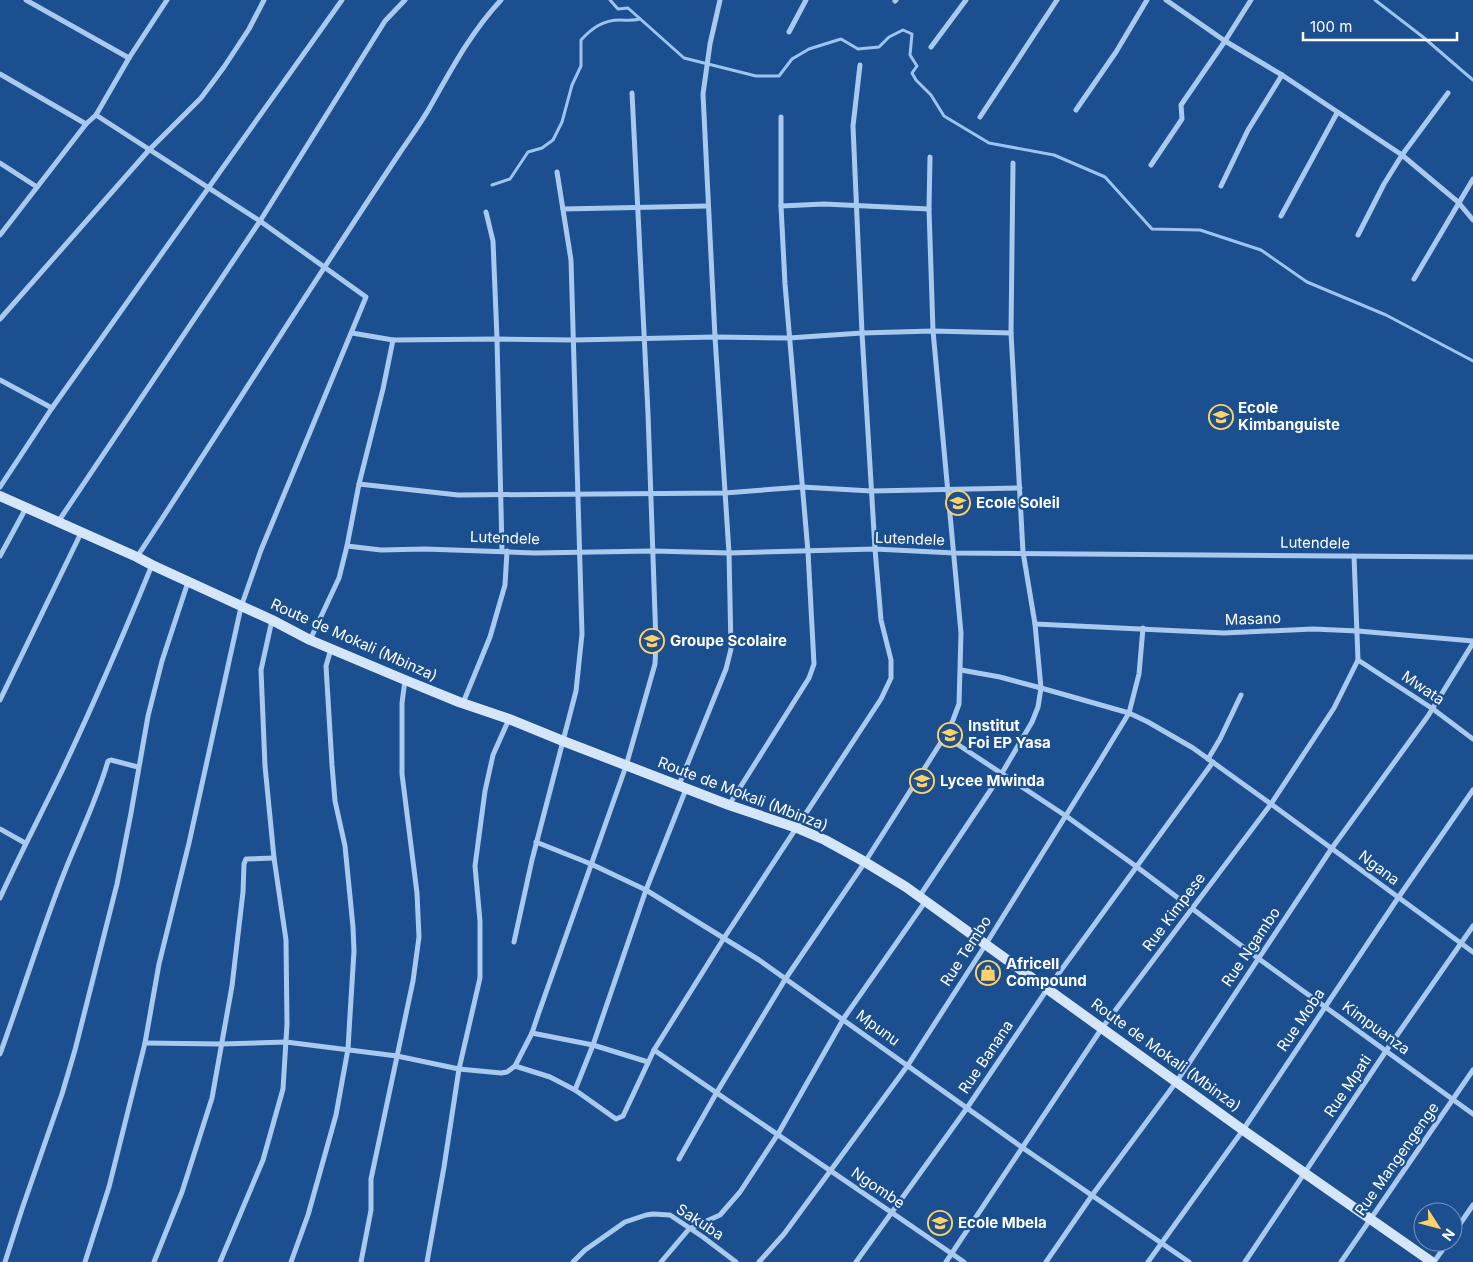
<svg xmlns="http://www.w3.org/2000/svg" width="1473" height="1262" font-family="Inter,sans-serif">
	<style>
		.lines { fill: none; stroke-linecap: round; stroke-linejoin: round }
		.stream { stroke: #9cc4f0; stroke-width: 3 }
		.street { stroke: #a9c9ee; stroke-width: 5 }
		.secondary { stroke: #d6e6fa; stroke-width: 10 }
		.labels { text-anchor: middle; stroke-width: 4.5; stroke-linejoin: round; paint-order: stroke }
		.poi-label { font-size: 15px; font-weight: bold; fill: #fff; stroke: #1b4f8f; text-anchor: start }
		.street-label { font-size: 15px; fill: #fff; stroke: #1b4f8f }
	</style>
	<rect width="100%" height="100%" fill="#1b4f8f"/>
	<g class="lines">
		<g class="stream">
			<path d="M610,0L618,9L628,8L684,58L756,76H779L792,59L809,49L841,39L858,49L879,47L889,37L903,30L912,34L910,55L917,66L912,73L916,80L931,95L944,116L989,143L1054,155L1105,177L1152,229L1200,230L1261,250L1307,282L1386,315L1473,361"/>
			<path d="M1375,0L1423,37L1473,80"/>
			<path d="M492,185L510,179L528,152L542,148L553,140L562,122L572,85L581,66V40C592,28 603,20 620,20C627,20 633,21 640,19"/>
		</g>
		<g class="street">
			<path d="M26,0L129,58"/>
			<path d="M1166,0L1225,41L1282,75L1402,155L1458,202L1473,220"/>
			<path d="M895,1L896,0"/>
			<path d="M789,32L806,0"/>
			<path d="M931,47L966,0"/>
			<path d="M0,74L86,124"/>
			<path d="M1076,110L1116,52L1147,0"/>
			<path d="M980,117L1057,0"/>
			<path d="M0,163L37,187"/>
			<path d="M1151,165L1182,119L1181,105L1225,41L1251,0"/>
			<path d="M1221,186L1248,130L1282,75"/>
			<path d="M781,206L824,204L929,209"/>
			<path d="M563,209L708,206"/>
			<path d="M486,212L493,241L497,339L502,550"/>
			<path d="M1281,216L1337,113"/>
			<path d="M0,235L86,124L96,115L129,58L167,0"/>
			<path d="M1358,235L1384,184L1402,155L1448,93"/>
			<path d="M1414,279L1473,179"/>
			<path d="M0,319L149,150L201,98L224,67L249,29L264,0"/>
			<path d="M352,333L393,340"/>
			<path d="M0,380L52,408"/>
			<path d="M359,484L458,495L725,493L802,487L871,491L1020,488"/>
			<path d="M0,487L52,408L342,0"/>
			<path d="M58,522L260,221L385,21L405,0"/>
			<path d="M347,546L381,550L425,549L535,553L653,551L729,553L875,549L954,553L1473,557"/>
			<path d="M0,556L26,508"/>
			<path d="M137,557C225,423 310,287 399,154C409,139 421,123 430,107C451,70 471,32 501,0"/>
			<path d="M1035,624L1224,633L1313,629L1358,631L1473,641"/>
			<path d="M310,640L339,578L347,546L359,484L383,389L393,340L497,339L574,340L715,337L789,338L862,333L933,331L1011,333"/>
			<path d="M1358,660L1433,709L1473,739"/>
			<path d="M961,670L1000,677L1041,688L1129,713L1148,722L1193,748L1271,804L1473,952"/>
			<path d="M0,700L81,533"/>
			<path d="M463,703L490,637L505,585L507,551"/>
			<path d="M945,736L1066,816L1137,867L1259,959L1473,1114"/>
			<path d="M1208,759L1220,739L1241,695"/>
			<path d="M679,785L726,669L731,649L729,553L715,337L703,94L710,44L720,0"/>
			<path d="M729,805L809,678L814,664L808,552L785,284L781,206V117"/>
			<path d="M0,829L25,843"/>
			<path d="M536,842L591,864L646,890L759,960L1023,1148L1189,1262"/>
			<path d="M919,897L1002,773L1032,722L1038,707L1041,688L1035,624L1023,552L1011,333L1013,163"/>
			<path d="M0,898C19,856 40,816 60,775C93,706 123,636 152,565"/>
			<path d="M514,942L532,860L576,691L582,634L571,260L557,172"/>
			<path d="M532,1033L593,1045L648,1062"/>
			<path d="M145,1043L221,1044L286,1042L397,1056L459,1069L501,1073L507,1072L515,1066L550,1077L575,1090L616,1119L623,1116L654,1050L724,938L881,699L891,678V660L881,620L875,549L862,333L853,126L860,65"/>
			<path d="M654,1050L964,1262"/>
			<path d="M0,1054C21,997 39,938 61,881C76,841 96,803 108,761L111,760L138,767"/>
			<path d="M515,1066L532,1033L538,1015L626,766L655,664L656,643L648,413L632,93"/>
			<path d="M575,1090L593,1045L646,890L686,789"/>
			<path d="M679,1159L717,1092L786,978L865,862L945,736L953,720L959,704L961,633L933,331L929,209L930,157"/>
			<path d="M1453,1234L1473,1205"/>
			<path d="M5,1262L22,1209L62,1094L75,1050L117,884L131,813L148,716L162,661L188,582"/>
			<path d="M85,1262L109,1187L145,1043L159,964L189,843L241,607L261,550L366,297L260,221L96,115"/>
			<path d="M154,1262L182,1192L212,1098L232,986L243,892L244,864L246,859L274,858"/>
			<path d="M220,1262L263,1160L283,1089L287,1024L286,940L274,858L265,766L261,670L272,620"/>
			<path d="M291,1262L308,1215L336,1115L348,1049L350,1015L354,951L353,927L345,846L335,801L332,765L326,666L331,649"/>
			<path d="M361,1262L371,1210V1179L413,981L419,937L417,893L402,774V703L405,680"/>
			<path d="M427,1262L444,1167L459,1069L480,978V921L475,866L485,791L493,755L509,719"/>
			<path d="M573,1262L585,1250L625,1222L646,1215L653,1214L670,1215L703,1237L736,1262"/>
			<path d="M661,1262L689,1229L720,1215L740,1192L778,1134L844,1018L925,902"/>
			<path d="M759,1262L784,1234L908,1065L986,944L1098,764L1129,713L1139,674L1143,628"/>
			<path d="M856,1262L967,1108L1048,988L1213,762"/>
			<path d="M946,1262L1102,1028L1271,804L1334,708L1358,660L1354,556"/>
			<path d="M1046,1262L1093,1194L1177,1081L1332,848L1428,716L1473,643"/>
			<path d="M1148,1262L1243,1130L1398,898L1473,790"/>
			<path d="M1245,1262L1386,1051L1473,926"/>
			<path d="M1341,1262L1473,1070"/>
			<path d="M1434,1262L1448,1242"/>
		</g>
		<path class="secondary" d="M0,496L137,557L152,565L272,620L310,640L405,680L459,702L509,719L563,741L729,805L797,828L825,840L865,862L906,887L1243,1130L1432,1262"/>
	</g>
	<defs>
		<symbol id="school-ring" viewBox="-11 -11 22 22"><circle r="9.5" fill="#1b4f8f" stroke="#ffd166" stroke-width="1.5"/><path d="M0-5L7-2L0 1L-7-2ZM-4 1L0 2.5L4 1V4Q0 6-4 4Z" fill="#ffd166"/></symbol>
		<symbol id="shop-ring" viewBox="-11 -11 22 22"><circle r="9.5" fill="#1b4f8f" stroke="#ffd166" stroke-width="1.5"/><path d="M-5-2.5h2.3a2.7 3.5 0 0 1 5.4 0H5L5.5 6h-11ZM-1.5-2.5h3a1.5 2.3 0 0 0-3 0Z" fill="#ffd166"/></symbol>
	</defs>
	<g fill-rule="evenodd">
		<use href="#school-ring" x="1207" y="403" width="28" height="28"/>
		<use href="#school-ring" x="944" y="489" width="28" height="28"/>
		<use href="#school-ring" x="638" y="627" width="28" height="28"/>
		<use href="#school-ring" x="936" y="721" width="28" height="28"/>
		<use href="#school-ring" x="908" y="767" width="28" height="28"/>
		<use href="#shop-ring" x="974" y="959" width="28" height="28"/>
		<use href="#school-ring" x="926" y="1209" width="28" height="28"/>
	</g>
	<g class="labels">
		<g class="poi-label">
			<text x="1238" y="413">Ecole<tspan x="1238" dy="17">Kimbanguiste</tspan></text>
			<text x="976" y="508">Ecole Soleil</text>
			<text x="670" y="646">Groupe Scolaire</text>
			<text x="968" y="731">Institut<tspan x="968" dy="17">Foi EP Yasa</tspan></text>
			<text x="940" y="786">Lycee Mwinda</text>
			<text x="1006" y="969">Africell<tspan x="1006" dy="17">Compound</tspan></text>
			<text x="958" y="1228">Ecole Mbela</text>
		</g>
		<g class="street-label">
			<text transform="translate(505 538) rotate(2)" y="5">Lutendele</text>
			<text transform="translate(910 539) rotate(2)" y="5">Lutendele</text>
			<text transform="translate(1315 543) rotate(1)" y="5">Lutendele</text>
			<text transform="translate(1253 619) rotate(-2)" y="5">Masano</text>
			<text transform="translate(354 640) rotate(24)" y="5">Route de Mokali (Mbinza)</text>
			<text transform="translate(1423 688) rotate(34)" y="5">Mwata</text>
			<text transform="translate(743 794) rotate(21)" y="5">Route de Mokali (Mbinza)</text>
			<text transform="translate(1379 868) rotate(37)" y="5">Ngana</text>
			<text transform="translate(1174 912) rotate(-53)" y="5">Rue Kimpese</text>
			<text transform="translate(1251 947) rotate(-56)" y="5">Rue Ngambo</text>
			<text transform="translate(966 951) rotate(-57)" y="5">Rue Tembo</text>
			<text transform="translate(1301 1020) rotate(-56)" y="5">Rue Moba</text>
			<text transform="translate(878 1028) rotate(36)" y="5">Mpunu</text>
			<text transform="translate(1376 1028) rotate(36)" y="5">Kimpuanza</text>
			<text transform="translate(1166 1055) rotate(36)" y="5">Route de Mokali (Mbinza)</text>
			<text transform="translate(986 1057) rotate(-56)" y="5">Rue Banana</text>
			<text transform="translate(1348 1086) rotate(-56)" y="5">Rue Mpati</text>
			<text transform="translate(1397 1159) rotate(-55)" y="5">Rue Mangengenge</text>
			<text transform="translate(878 1188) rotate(34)" y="5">Ngombe</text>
			<text transform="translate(700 1222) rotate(33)" y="5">Sakuba</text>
		</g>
	</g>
	<g transform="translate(1438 1227) rotate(126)"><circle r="24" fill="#1b4f8f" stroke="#7695bc"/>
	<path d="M0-4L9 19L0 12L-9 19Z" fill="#ffd166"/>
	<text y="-8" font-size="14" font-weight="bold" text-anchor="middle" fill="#ffffff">N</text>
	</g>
	<path d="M1303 32v8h154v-8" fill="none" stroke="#ffffff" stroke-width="2.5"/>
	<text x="1310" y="32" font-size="15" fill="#ffffff" stroke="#1b4f8f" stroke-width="4" paint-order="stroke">100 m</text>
</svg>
